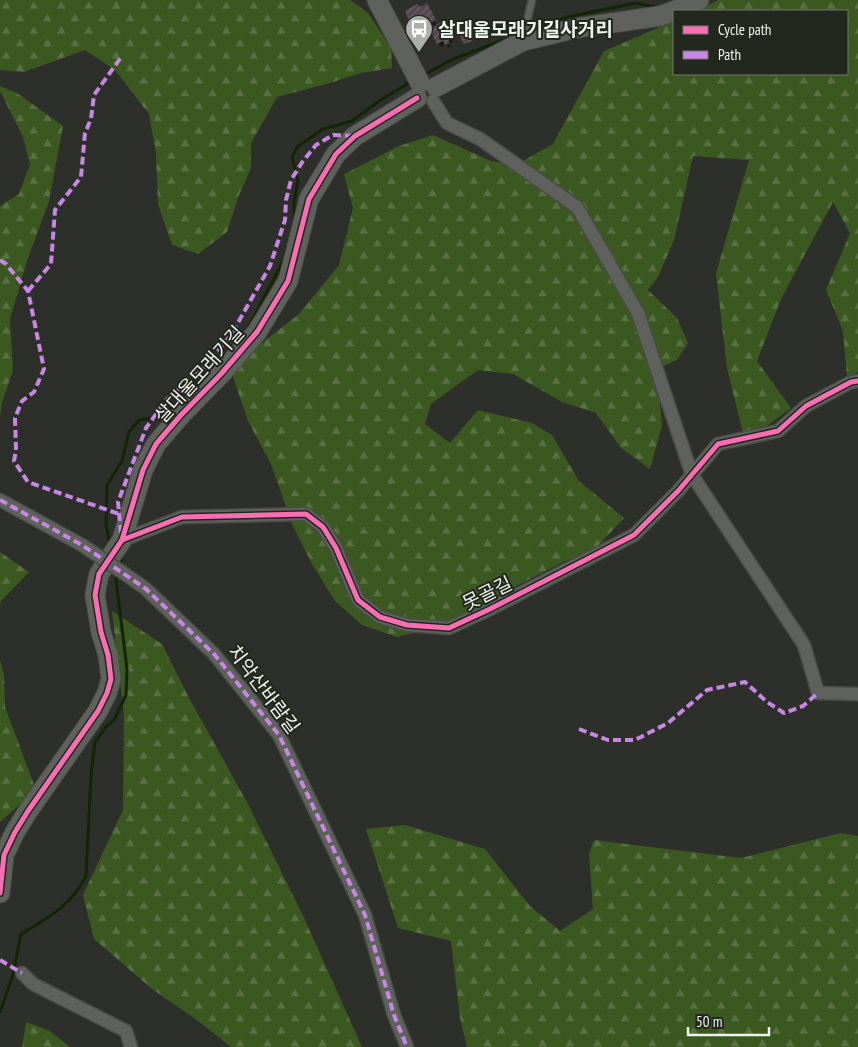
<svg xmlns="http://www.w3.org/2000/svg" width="858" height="1047" font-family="'PT Sans Narrow','Noto Sans KR',sans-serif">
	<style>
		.forest { fill: url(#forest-firs) }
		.shadow { fill: #0007 }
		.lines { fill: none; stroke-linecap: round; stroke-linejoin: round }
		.stream { stroke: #122504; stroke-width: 3 }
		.building { fill: url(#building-hatch) }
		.lane-casing { stroke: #494c47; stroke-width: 9 }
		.street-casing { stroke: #494c47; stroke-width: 15 }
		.secondary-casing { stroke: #494c47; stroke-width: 21 }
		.lane { stroke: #5f615d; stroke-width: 6 }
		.street { stroke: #5f615d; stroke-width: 12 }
		.secondary { stroke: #5f615d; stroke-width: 19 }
		.street-bridge-casing { stroke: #494c47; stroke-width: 15; stroke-linecap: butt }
		.street-bridge { stroke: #5f615d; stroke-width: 12 }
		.quiet { stroke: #c787e3; stroke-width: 4; stroke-dasharray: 8 4; stroke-linecap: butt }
		.cycleway-casing { stroke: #22281e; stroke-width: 8 }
		.cycleway { stroke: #f96db3; stroke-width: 5 }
		.labels { text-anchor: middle; stroke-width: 4; stroke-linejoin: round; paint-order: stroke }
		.poi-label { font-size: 19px; font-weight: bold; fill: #eff3ed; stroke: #22281e; text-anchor: start }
		.street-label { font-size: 19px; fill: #eff3ed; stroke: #22281e }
	</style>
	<defs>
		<pattern id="forest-firs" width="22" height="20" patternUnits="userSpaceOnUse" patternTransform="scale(1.25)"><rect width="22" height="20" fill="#3b5821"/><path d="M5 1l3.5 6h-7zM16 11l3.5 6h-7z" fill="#587042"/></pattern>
		<pattern id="building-hatch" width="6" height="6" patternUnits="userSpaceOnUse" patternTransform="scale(1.25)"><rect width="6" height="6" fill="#53474d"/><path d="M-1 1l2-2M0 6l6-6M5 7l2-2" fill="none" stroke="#6c6267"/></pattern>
	</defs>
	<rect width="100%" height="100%" fill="#2d302a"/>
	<g class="forest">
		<path d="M0,0H350L368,13L391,48L392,68L361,73L330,83L277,97L251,143V168L239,195L227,232L198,254L172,245L158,204L156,153L149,114L115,70L85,50L24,72L0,70Z"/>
		<path d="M718,0H858V372L847,377L843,331L826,290L850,233L833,202L781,299L757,361L791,408L745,442L727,368L716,273L749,160L693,156L674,240L658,277L648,290L677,318L688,343L677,360L657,369L662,426L650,469L621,448L596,413L562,402L513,374L478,370L431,404L425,424L450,443L478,410L532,423L552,435L579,481L624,518L596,548L559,564L437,627L397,637L362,625L335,601L312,564L292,524L271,464L248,421L230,368L299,314L339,265L353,208L344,174L399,146L433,135L491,161L516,165L553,144L604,51L674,21V74H847V11H697Z"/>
		<path d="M0,86L17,93L63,126L49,201L26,264L10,319L13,370L2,403L0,417V206L19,194L30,165L23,137L0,91Z"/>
		<path d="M0,552L29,572L1,601L0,606Z"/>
		<path d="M112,611L162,644L188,696L248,804L305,920L362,1047H231L197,1020L152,989L94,939L83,895L123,810L124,715Z"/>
		<path d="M0,660L4,675L5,707L36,790L0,822Z"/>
		<path d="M405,825L485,849L530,906L560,931L593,909L589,854L594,840L741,858L841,833L858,836V1047H467L460,1018L451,941L398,928L366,829Z"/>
		<path d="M26,1022L50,1031L70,1047H22Z"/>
	</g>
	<path class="shadow" d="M426,5L437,26L443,23L453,42L449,44L451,47L449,48L446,44L440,47L428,22L414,29L412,25L421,8Z"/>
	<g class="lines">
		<g class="stream">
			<path d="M530,30L567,17L636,3L660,8"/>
			<path d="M422,76L451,60L511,37"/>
			<path d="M248,329L283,261L294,221V201L298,181L292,157L298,146L323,129L352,121L376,103L412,81"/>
			<path d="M110,545L106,524L107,485L122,461L129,432L139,420L160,417L183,398L189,395"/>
			<path d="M118,555L122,559L119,567"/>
			<path d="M0,1012L13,975L21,934C49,917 71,906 86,876L91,775L95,742L106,727L114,720L126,695L127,669L116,580L117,573"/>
		</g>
	</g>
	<g class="building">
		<path d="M427,3L436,20L428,25L426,18L411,26L405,11L417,4L421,7Z"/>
		<path d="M443,21L452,37L448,39L450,43L445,45L443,41L437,44L429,29Z"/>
		<path d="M467,29L472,41L464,44L458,33Z"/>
	</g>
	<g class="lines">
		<defs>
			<path id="lane" d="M523,38L532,0"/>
			<g id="street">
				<path d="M433,101L447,123L480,139L577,207L638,313L692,475L804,645L818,693L858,694"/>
				<path d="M0,500L82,545"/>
				<path d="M122,540L182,517L306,514L323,527L336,548L358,600L380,617L407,625L449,628L490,609L634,535L678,491L718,444L778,431L806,406L851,382L858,381"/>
				<path d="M125,574L146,589L214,654L279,735L365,915L394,1015L407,1047"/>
				<path d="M22,973L33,984L126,1031L131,1047"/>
			</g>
			<g id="secondary">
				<path d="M377,0L420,83"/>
				<path d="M674,11L699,0"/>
				<path d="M436,87L523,41L577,28L660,16L674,11"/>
				<path d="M0,893L4,855L15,832L28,811L98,711L107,693L111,679L108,655L101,632L95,595L99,574L122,540L143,470L156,444L181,415L221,374L257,332L288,281L309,199L336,154L355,136L417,98"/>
			</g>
		</defs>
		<use href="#lane" class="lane-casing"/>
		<use href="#street" class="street-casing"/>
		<use href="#secondary" class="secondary-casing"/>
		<use href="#lane" class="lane"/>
		<use href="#street" class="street"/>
		<use href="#secondary" class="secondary"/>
		<defs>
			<path id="street-bridge" d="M82,545L125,574"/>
		</defs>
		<use href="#street-bridge" class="street-bridge-casing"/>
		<use href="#street-bridge" class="street-bridge"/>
		<g class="quiet">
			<path d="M0,260L6,264L28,291L44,369L34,392L22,401L15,418L16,450L14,461L28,482L119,514"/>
			<path d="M28,291L51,264L55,210L81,177L85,133L91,119L94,95L122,56"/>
			<path d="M0,500L82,545L146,589L214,654L279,735L365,915L394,1015L407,1047"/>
			<path d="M121,533L118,502L146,428L167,399L202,370L231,335L270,266L285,220L286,200L291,180L303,161L316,145L333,135L355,136"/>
			<path d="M579,729L608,740H635L668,723L707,690L745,682L767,702L784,713L803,706L818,693"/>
			<path d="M0,960L22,973"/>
		</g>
		<defs>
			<g id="cycleway">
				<path d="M122,540L182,517L306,514L323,527L336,548L358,600L380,617L407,625L449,628L490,609L634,535L678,491L718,444L778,431L806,406L851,382L858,381"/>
				<path d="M0,893L4,855L15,832L28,811L98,711L107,693L111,679L108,655L101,632L95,595L99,574L122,540L143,470L156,444L181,415L221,374L257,332L288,281L309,199L336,154L355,136L417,98"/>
			</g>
		</defs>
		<use href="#cycleway" class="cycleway-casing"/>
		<use href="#cycleway" class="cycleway"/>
	</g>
	<defs>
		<symbol id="bus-pin" viewBox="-11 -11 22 30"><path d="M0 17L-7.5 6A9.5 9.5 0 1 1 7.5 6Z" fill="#abafa9" stroke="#22281e"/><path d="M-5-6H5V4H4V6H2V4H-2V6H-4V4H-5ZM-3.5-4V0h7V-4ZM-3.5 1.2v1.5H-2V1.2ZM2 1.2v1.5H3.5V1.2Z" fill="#fff"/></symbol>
	</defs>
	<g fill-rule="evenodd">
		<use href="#bus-pin" x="403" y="13" width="32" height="43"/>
	</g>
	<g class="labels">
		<g class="poi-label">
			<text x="438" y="36">살대울모래기길사거리</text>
		</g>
		<g class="street-label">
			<text transform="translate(199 374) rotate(-48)" y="7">살대울모래기길</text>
			<text transform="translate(487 593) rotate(-26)" y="7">못골길</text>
			<text transform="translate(264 689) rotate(53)" y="7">치악산바람길</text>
		</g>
	</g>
	<rect x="673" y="10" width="175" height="65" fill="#22281e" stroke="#747971"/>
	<rect x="683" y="26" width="25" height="8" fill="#f96db3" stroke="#747971"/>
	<text x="718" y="35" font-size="15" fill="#eff3ed">Cycle path</text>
	<rect x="683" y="51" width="25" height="8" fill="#c787e3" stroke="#747971"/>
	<text x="718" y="60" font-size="15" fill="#eff3ed">Path</text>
	<path d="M688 1027v8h81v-8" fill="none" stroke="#eff3ed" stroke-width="2.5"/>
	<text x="696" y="1027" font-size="15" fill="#eff3ed" stroke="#22281e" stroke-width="4" paint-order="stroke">50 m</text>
</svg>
